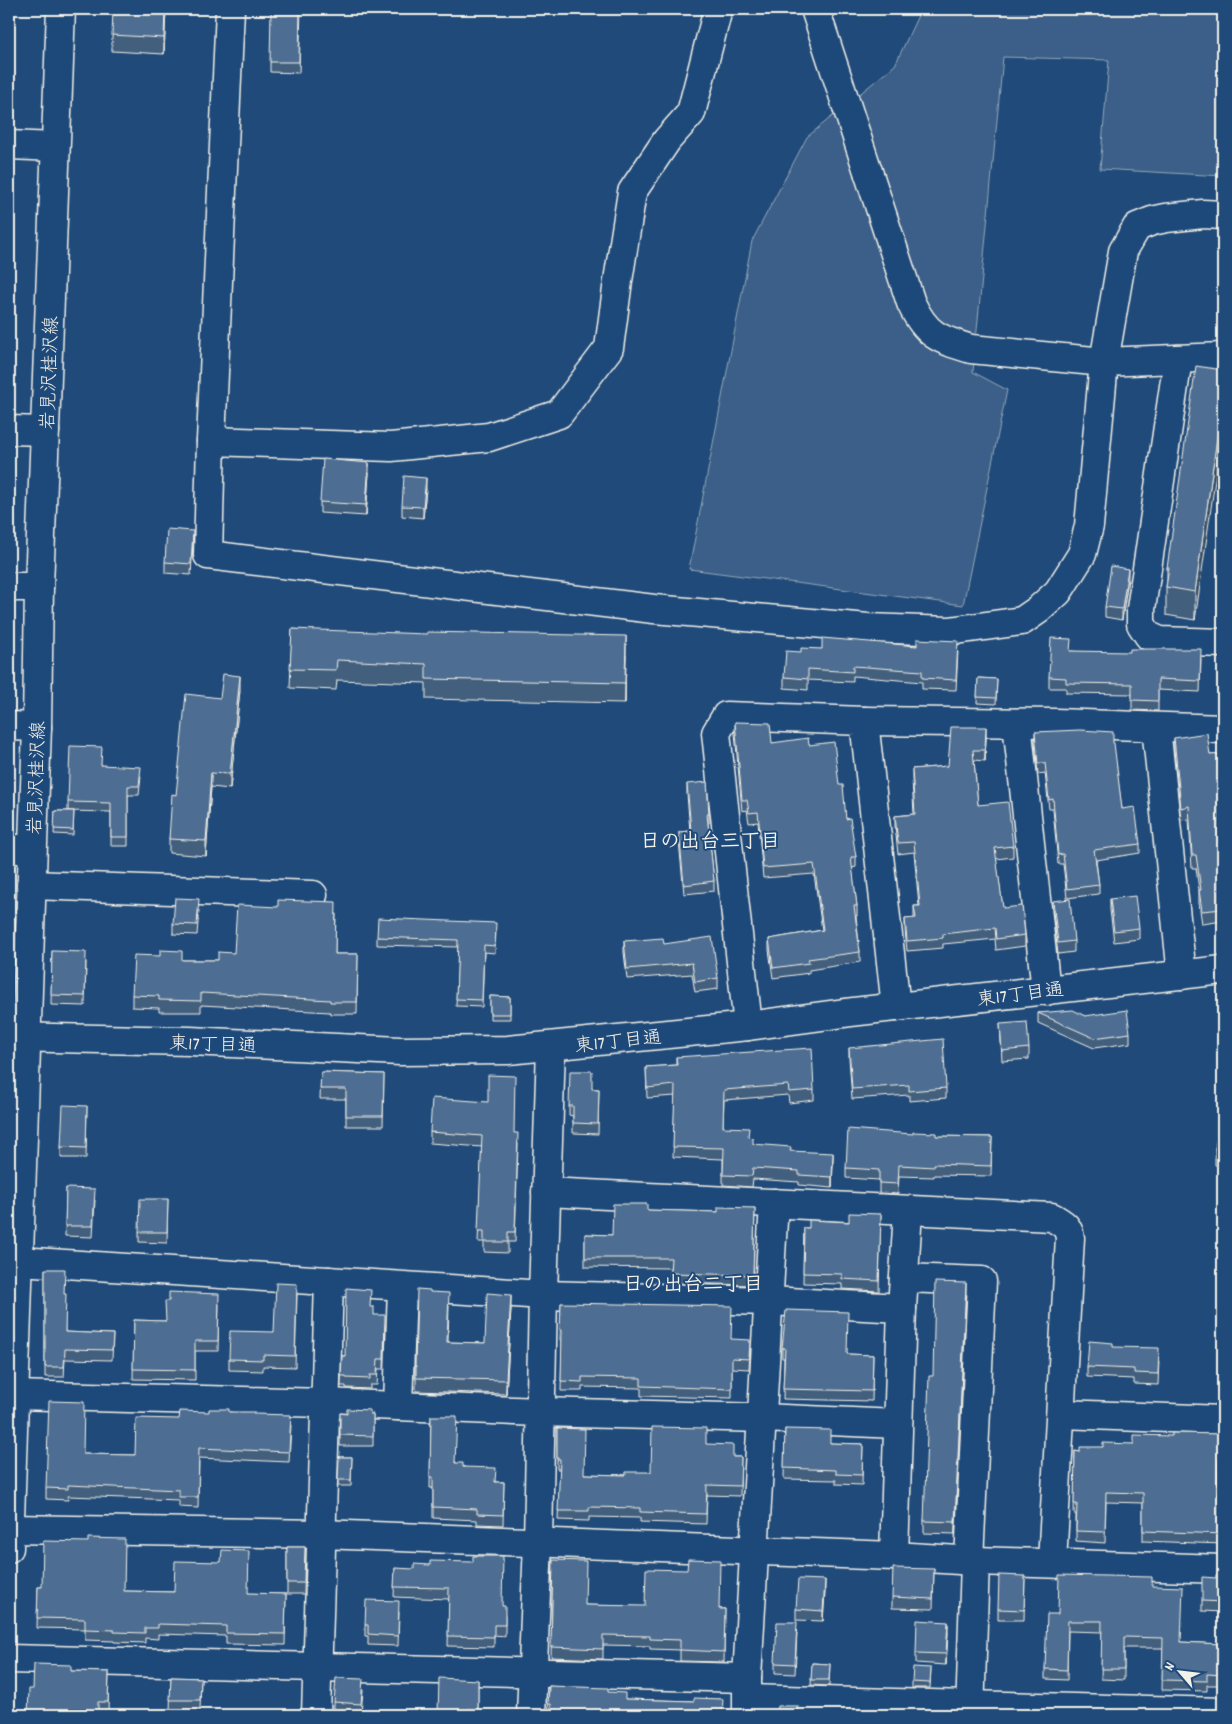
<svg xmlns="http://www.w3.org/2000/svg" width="1232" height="1724" font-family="Dekko,'Klee One',sans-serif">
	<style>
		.green { fill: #3a5f88; stroke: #97a8b8 }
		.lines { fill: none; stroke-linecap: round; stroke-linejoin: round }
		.minor-casing { stroke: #f4f1e8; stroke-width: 31 }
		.major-casing { stroke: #f4f1e8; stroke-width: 31 }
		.minor { stroke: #1f4a7a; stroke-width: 28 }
		.major { stroke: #1f4a7a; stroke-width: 28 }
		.wall { fill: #425f7e; stroke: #f4f1e8 }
		.shaded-wall { fill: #364d66; stroke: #f4f1e8 }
		.building { fill: #4d6e92; stroke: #f4f1e8 }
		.labels { text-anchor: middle; stroke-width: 4; stroke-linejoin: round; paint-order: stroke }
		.street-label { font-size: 19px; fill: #f4f1e8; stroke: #1f4a7a }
		.neighbourhood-label { font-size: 20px; font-weight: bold; fill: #f4f1e8; stroke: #1f4a7a }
	</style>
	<rect width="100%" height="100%" fill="#1f4a7a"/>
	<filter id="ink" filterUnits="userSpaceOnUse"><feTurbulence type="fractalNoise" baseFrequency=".02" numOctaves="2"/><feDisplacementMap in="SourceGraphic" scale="10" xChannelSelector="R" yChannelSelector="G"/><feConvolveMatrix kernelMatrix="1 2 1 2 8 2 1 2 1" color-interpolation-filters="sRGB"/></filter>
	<g filter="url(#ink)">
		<path class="green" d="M921,9H1223V176L1100,169L1109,60L1003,57L973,372L1007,390L963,605L689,569L752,241L807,137L895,65Z"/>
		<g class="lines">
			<defs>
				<g id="minor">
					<path d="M230,9L211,441L208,555L654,609L868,628L949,631L1022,621L1038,610L1058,592L1082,554L1089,526L1104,362L1123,251L1137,227L1152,221L1166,218L1203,214L1223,215"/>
					<path d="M815,9L911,303C926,335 938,339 971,349L1104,362L1223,357"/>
					<path d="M9,145L55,147"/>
					<path d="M1178,359L1141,609V624L1149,636L1160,641L1223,643"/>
					<path d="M9,430L45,431"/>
					<path d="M211,441L391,447L489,437L559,414L609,348L618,281L632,192L667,140L691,113L718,9"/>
					<path d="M9,587H39"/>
					<path d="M864,721L1056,723L1223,729"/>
					<path d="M1017,723L1046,991"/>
					<path d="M9,726L37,727"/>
					<path d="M1156,727L1182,975"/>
					<path d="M9,849H32"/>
					<path d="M31,885L313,895"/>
					<path d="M748,1026L716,733L726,716L864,721L896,1007"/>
					<path d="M9,1037L190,1041L400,1051L508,1050L748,1026L852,1012L1223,970"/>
					<path d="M546,1192L1052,1217C1063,1224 1068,1225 1070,1238L1052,1563"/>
					<path d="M19,1261L543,1295L769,1301L902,1308"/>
					<path d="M904,1278L982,1281L969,1561"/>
					<path d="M13,1395L325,1403L540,1412L762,1418L897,1424"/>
					<path d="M398,1406L402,1287"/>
					<path d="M1061,1414L1223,1420"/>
					<path d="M9,1529L321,1534L894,1556L975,1561L1223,1569"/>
					<path d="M894,1556L902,1308L908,1211"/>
					<path d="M9,1659L747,1678"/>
					<path d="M748,1699L1223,1712"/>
					<path d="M316,1715L329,1281"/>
					<path d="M531,1715L538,1542L543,1295L551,1047"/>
					<path d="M747,1715V1678L774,1203"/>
					<path d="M970,1715L975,1561"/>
				</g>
				<path id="major" d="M9,1548L37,727L39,587L61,9"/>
			</defs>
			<use href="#minor" class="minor-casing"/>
			<use href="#major" class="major-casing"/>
			<use href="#minor" class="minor"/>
			<use href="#major" class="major"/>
		</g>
		<g class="wall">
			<path d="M166,9L164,54L112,51V35Z"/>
			<path d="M301,9L299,73L270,72V62Z"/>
			<path d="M1223,370L1195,620L1166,615V587L1167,581V568Z"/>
			<path d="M369,473L366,516L320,513V502Z"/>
			<path d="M426,489L423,518L402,516V506Z"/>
			<path d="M193,542L191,575L165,573V562Z"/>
			<path d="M1128,579L1122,620L1105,617V607Z"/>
			<path d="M292,629L626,655L625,703L426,699V683L337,680L336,690L290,688Z"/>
			<path d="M822,649L958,651L956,690L922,689V682L853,676V682L808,680V690L784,688V677L801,652Z"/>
			<path d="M1071,651L1201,659L1200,692L1158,690V711L1132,710V694L1066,693V688H1049V677Z"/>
			<path d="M978,678L997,679L996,704L977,703Z"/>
			<path d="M240,690L230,789L211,787L206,856L169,853V839L176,795L220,698Z"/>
			<path d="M735,722L772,743L809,745L839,785L846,819L856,857V867L852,868L857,906V916H856L860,952V962L809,970V973L773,978L769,950V939L822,930L814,874L763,878L758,822L749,823L747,810L742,811L735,733Z"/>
			<path d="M1035,732L1113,743L1122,809L1140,844V853L1096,860L1099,885V894L1067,898L1063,864H1058L1053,809H1049L1045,773L1038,774L1035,742Z"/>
			<path d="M986,738L985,761L974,760L978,805L1013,846V857L996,859L1003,908L1025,935V946L996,950L995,939L943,944V948L907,951L905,930V919H914V906H919L914,852L898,854L895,826V816L914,814L912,779V769L948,766Z"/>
			<path d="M1174,738L1210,755L1223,754V827H1222L1223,846V866H1221L1223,884V921L1202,924L1199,903V890L1196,868H1192L1189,819L1181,820L1174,750Z"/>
			<path d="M102,765L141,776L139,795H128V846H111V812L68,811V802Z"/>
			<path d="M687,784L709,814V823H708L714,881V891L684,894L679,841V832L690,831L687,794Z"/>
			<path d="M55,811H74L73,835L54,834Z"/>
			<path d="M1110,899L1139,928V939L1114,942L1110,910Z"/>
			<path d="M1053,901L1074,941V952L1058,954L1053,912Z"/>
			<path d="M199,910L197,935L173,934V924Z"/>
			<path d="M336,913L335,954H358L357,1014H330V1012L201,1005V1012H159V1008L132,1007V995L160,956L182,960H218L234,953Z"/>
			<path d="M496,930L495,953L484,952L482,1007L456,1006L458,947L377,945V937Z"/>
			<path d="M624,941L664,944L718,978V989L695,992L692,974L627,979L624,952Z"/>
			<path d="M52,951L86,962L85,1006L51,1005Z"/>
			<path d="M490,996L510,997V1019H490Z"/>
			<path d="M1038,1013L1085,1016L1130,1033V1043L1094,1048L1038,1023Z"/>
			<path d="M1000,1024L1029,1048V1059L1002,1061Z"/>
			<path d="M849,1048L946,1088V1098L909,1101V1095L852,1099L849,1058Z"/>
			<path d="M676,1057L814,1090V1100L789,1103L788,1095L724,1100L723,1127L748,1137L753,1144L790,1151L833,1163L832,1188L799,1185V1182L753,1179L752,1187L723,1185V1159L673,1157L675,1096L647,1098L646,1067L676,1065Z"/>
			<path d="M321,1072L384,1074L383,1126H346V1099H320Z"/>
			<path d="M592,1089H599L598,1134L573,1133V1116L569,1115V1106Z"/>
			<path d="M87,1106L86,1158H61V1147Z"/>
			<path d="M1223,1111V1166L1215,1165V1149Z"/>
			<path d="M430,1132L514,1133L518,1144L515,1242H508V1253L484,1252V1242H478L482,1147L430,1143Z"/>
			<path d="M936,1136L992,1137L991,1176L934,1175V1177L899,1176L898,1194L879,1193V1180L846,1178V1168Z"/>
			<path d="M66,1188L95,1200L93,1237L65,1236Z"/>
			<path d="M168,1199L167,1243L139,1242V1232Z"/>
			<path d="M755,1208L753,1285L670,1283V1268L585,1267V1234L612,1235L647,1210L718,1212Z"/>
			<path d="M881,1214L879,1291L842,1289V1284L803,1283L804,1228H809L849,1222Z"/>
			<path d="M45,1269L64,1294L65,1332L113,1334L112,1360L65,1359L64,1377H45Z"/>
			<path d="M297,1295L295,1367L263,1366V1371L229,1370V1359L274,1332Z"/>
			<path d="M966,1296L955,1534L924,1533V1521Z"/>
			<path d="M561,1303L731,1339L750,1350L749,1369L732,1368V1398L641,1396V1388L582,1387V1391H561L562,1340H560Z"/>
			<path d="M219,1304L218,1351H195V1380L133,1379L134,1320L165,1321Z"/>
			<path d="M449,1306L448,1342L485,1343L511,1309L506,1394L416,1391V1379H415V1366Z"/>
			<path d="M371,1307L374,1315L385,1325L384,1369H378L377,1385H370V1389L346,1388V1386H341L342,1356H345Z"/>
			<path d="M782,1348L847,1354L873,1355L872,1401L783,1399L784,1358H782Z"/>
			<path d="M1159,1359L1158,1385L1134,1384V1379L1087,1377V1367Z"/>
			<path d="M229,1412L254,1414L291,1425L289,1462L199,1458L198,1508L179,1507V1500L68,1496V1500L46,1499V1488L83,1454L135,1455L179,1419Z"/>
			<path d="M340,1413L373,1414V1446H340Z"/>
			<path d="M431,1416L456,1463L496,1482H504L503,1525L477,1524V1520L433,1518V1488H430Z"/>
			<path d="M557,1428L584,1474L626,1475L651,1472L706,1444L733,1457H741L740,1496L707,1495L706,1524L640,1522V1518L589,1517V1521L558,1520L560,1469H557Z"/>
			<path d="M785,1429L830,1443L863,1444L862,1485L836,1484V1480L784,1479Z"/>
			<path d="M1223,1434V1470H1218L1217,1495H1223V1544L1143,1541V1503L1106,1502L1105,1543L1076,1541V1514H1074L1075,1451L1080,1452L1103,1447L1134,1444L1172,1436Z"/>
			<path d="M339,1457H352L351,1486H338Z"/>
			<path d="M287,1547H305L304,1594H287Z"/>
			<path d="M553,1560L585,1605L725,1609L724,1662L680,1661V1650L650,1649V1646L603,1645V1659L551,1657Z"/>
			<path d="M395,1568L502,1606L505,1616V1636L494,1635V1647L448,1646L449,1599L394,1597Z"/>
			<path d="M934,1569L933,1609L892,1608V1597Z"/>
			<path d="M1223,1575V1685H1207V1691L1162,1690L1163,1648H1124V1680L1101,1679L1102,1632L1068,1631L1067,1680L1045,1679V1669L1058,1614L1152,1586L1181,1642L1221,1644L1222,1612L1202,1611V1601L1216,1578Z"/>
			<path d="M1025,1576L1024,1620H998V1609Z"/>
			<path d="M38,1587L124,1591L286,1594L285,1645L226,1644V1636L158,1634V1639L145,1638V1643L114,1642V1641L85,1640V1629L37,1628Z"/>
			<path d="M825,1591L823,1621L796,1620V1609Z"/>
			<path d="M399,1612L398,1646L368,1645V1636H365V1625Z"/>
			<path d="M948,1632L946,1665L916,1663V1653Z"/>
			<path d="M797,1633L795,1674L775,1673V1663Z"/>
			<path d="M812,1663L830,1664L829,1686L811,1685Z"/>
			<path d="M931,1668L930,1688H912V1682Z"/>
			<path d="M71,1671L109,1672L108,1713H98L33,1689Z"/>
			<path d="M171,1677L201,1678L200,1711H170Z"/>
			<path d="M478,1680V1715H438Z"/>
			<path d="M549,1686L608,1692L625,1699L694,1701L723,1699L548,1715Z"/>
			<path d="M363,1690L361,1714L334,1713V1702Z"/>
		</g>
		<g class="shaded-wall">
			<path d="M165,9H166L164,54V38Z"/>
			<path d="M1223,396V424L1195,620V592Z"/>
			<path d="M369,463V473L366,516V505Z"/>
			<path d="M426,478V489L423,518V507Z"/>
			<path d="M1128,569V579L1122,620V609Z"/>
			<path d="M626,636V655L625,703V683Z"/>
			<path d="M240,676V690L230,789V774Z"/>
			<path d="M986,727V738L985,761V750Z"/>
			<path d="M211,773V787L206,856V841Z"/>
			<path d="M833,1153V1163L832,1188V1177Z"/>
			<path d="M966,1283V1296L955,1534V1522Z"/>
			<path d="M511,1295V1309L506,1394V1380Z"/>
			<path d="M825,1580V1591L823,1621V1611Z"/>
			<path d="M948,1622V1632L946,1665V1654Z"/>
		</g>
		<g class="building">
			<path d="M113,9H165L164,38L112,35Z"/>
			<path d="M271,9H300L299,62H270Z"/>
			<path d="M1196,366L1223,370V396L1195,592L1166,587L1169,568H1167Z"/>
			<path d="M323,459L369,463L366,505L320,502Z"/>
			<path d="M404,476L426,478L423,507L402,506Z"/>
			<path d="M167,529L193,531L191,564L165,562Z"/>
			<path d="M1111,566L1128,569L1122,609L1105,607Z"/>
			<path d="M292,629L427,634V632L626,636L625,683L426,679V664L337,660L336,670L290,669Z"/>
			<path d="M822,638L917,646V639L958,641L956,680L922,678V671L853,666V672L808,669V679L784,677L786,651L801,652V648L822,649Z"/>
			<path d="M1051,638L1071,639L1070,651L1130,652V649H1201L1200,681L1158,679V701L1132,700V684L1066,683V678L1049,677Z"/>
			<path d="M223,674L240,676L230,774L211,773L206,841L169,839L172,794L176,795L186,694L220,698Z"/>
			<path d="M978,678L997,679L996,698L977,697Z"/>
			<path d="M735,722L770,723L772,743L808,738L809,745L834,742L839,785H843L846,819L850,818L856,857H851L857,906H854L860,952L808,959L809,963L773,968L769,939L823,930L814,864L763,868L758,812L749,813L747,800H742Z"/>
			<path d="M951,727H986L985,750H973L978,805L1008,802L1013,846L995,848L1003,908L1022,906L1025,935L996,939L995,928L943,934V938L907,941L905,919L916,918L914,906H920L914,842L898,843L895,816L915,814L912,769L948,766Z"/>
			<path d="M1080,730L1113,732V743H1114L1122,809L1135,807L1140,844L1094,850L1099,885L1067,889L1063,854L1058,855L1053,799L1049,800L1045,763L1038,764L1035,732Z"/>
			<path d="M1207,733L1210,755L1223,754V814L1221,815L1223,854H1220L1223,884V909L1202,911L1199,890H1201L1196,855H1192L1189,806L1181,808L1174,738Z"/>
			<path d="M70,746L102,747L101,765L141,767L139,786H128V837H111V803L68,802Z"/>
			<path d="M707,782L709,814H707L714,881L684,885L679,832L691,831L687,784Z"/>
			<path d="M55,811H74L73,830L54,829Z"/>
			<path d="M1135,896L1139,928L1114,931L1110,899Z"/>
			<path d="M175,898L199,899L197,925L173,924Z"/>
			<path d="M1070,899L1074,941L1058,943L1053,901Z"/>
			<path d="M278,900L336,902L335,954H358L357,1002H330V1000L201,993V1001L159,1000V996L132,995L134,955L160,956V950L182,951V960H218V952L234,953L237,905L278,907Z"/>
			<path d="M378,918L496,923L495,946L484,945L482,1000L456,999L458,940L377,937Z"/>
			<path d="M712,937L718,978L695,982L692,963L627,969L624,941L663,938L664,944Z"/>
			<path d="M52,951L86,952L85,996L51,995Z"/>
			<path d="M490,996L510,997V1014H490Z"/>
			<path d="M1073,1010L1085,1016L1127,1010L1130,1033L1094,1038L1038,1013Z"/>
			<path d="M1027,1022L1029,1048L1002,1051L1000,1024Z"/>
			<path d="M943,1039L946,1088L909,1091V1085L852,1089L849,1048Z"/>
			<path d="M812,1048L814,1090L789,1092L788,1085L724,1090L723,1127L749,1128L748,1137L753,1138V1144L791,1147L790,1151L833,1153L832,1177L799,1175V1171L753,1168L752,1176L723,1175L724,1148L673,1147L675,1085L647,1088L646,1067L677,1065L676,1057Z"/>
			<path d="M570,1071H592V1089H599L598,1124L573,1123V1106H569Z"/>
			<path d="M321,1072L384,1074L383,1116H346V1089H320Z"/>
			<path d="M488,1075L515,1076L514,1133H518L515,1232H508V1242H484V1231H478L482,1136L430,1132L432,1098L488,1102Z"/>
			<path d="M63,1105L87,1106L86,1148L61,1147Z"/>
			<path d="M1221,1111H1223V1150L1215,1149Z"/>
			<path d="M848,1129L913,1134V1132L936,1133V1136L992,1137L991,1166L934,1164V1167L899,1165L898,1184L879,1183V1170L846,1168Z"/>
			<path d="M66,1188L95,1189L93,1226H65Z"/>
			<path d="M140,1199H168L167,1232H139Z"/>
			<path d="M613,1204H647V1210L718,1212V1207L755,1208L753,1275L670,1273L671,1258H585V1234L612,1235Z"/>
			<path d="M849,1213L881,1214L879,1281L842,1279V1274L803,1273L804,1228H809V1220L849,1222Z"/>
			<path d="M45,1269H65L64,1294H66L65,1332L113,1334L112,1350L65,1349L64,1367H45Z"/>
			<path d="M935,1282L966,1283L955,1522L924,1521L929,1376H933Z"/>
			<path d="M276,1283L297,1284L295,1356L263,1355V1360L229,1359L230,1331L274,1332Z"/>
			<path d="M346,1288L371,1290L370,1307H374V1315H385L384,1359H378L377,1375H370V1379L346,1378V1376H341L342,1356H345Z"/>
			<path d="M417,1289L430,1290V1292L449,1293L447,1342L485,1343L487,1293L511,1295L506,1380L416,1378V1366H415Z"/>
			<path d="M169,1292L219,1294L218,1341H195V1370L133,1369L134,1320L166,1321L165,1301H169Z"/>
			<path d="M561,1303L732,1306L731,1339L750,1340L749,1359L732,1358V1389L641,1386V1378L582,1377V1382L561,1381L562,1330H560Z"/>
			<path d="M786,1310L848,1312L847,1354L873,1355L872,1391L783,1389L785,1348H782Z"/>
			<path d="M1089,1341L1113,1343V1347L1159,1348L1158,1374L1134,1373V1369L1087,1367Z"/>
			<path d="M49,1401L84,1402L83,1454L135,1455L136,1418L179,1419L180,1411L209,1412V1409H229V1412H254V1414L291,1415L289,1452L199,1448L198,1497H179V1490L68,1485V1489L46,1488Z"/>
			<path d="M347,1409L370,1410V1414H373V1436L340,1435V1413L347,1414Z"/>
			<path d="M431,1416H457L455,1463H463V1467L496,1468L495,1482H504L503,1515L477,1514V1509L433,1507V1477H430Z"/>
			<path d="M652,1427L706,1428V1444L733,1445V1457H741L740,1486L707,1485L706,1514L640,1512V1508L589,1507V1511H558L560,1459H557V1428L585,1429L584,1474L626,1475V1472H651Z"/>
			<path d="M785,1429L830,1430V1443L863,1444L862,1475L836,1474V1470L784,1468Z"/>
			<path d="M1172,1433L1223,1434V1460H1218L1217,1495H1223V1534L1143,1531V1493L1106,1492L1105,1532L1076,1531L1077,1504H1074L1075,1451L1080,1452V1447H1103V1443L1134,1444V1435L1172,1436Z"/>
			<path d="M339,1457H352L351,1480H338Z"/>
			<path d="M88,1538L125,1539L124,1591L174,1592L175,1561L221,1562L222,1550L249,1551L248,1593L286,1594L285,1634L226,1633V1626L158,1624V1628H145V1633L114,1632V1630L85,1629V1619L37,1618L38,1587H42L43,1541L88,1542Z"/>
			<path d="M287,1547H305L304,1583H287Z"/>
			<path d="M473,1556H503L502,1606H505V1625H494V1637L448,1636L449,1588L394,1587L395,1568L414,1569V1564L430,1565V1561L473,1562Z"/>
			<path d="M688,1559L720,1560L719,1609H725L724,1652L680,1650V1640L650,1639V1636L603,1635V1649L551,1647L553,1560L586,1561L585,1605L645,1606L646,1569L687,1570Z"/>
			<path d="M893,1568L934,1569L933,1599L892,1597Z"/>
			<path d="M999,1575L1025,1576L1024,1610L998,1609Z"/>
			<path d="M1059,1575L1152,1577V1586L1183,1587L1181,1642L1221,1644L1223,1602L1202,1601V1577L1216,1578V1575H1223V1675L1207,1674V1681L1162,1680L1163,1638L1124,1637V1669H1101L1102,1621H1068L1067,1670L1045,1669L1047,1614H1058Z"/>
			<path d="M798,1579L825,1580L823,1611L796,1609Z"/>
			<path d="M366,1600L399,1601L398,1636L368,1634V1625H365Z"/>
			<path d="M917,1620L948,1622L946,1654L916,1653Z"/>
			<path d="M777,1622H797L795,1664L775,1663Z"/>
			<path d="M812,1663L830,1664L829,1680H811Z"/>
			<path d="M34,1664L71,1665V1671L109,1672L108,1702H98V1715H28L29,1689H33Z"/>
			<path d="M913,1667L931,1668L930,1683L912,1682Z"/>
			<path d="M171,1677L201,1678L200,1700H170Z"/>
			<path d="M336,1678L363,1679L361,1704L334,1702Z"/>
			<path d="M439,1678L478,1680V1709H467L466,1715H438Z"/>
			<path d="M549,1686L608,1688V1692L625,1693V1699L694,1701V1698L723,1699L722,1715H551V1704H548Z"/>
			<path d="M778,1706H798L797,1715H777Z"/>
		</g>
	</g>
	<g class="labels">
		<g class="street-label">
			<text transform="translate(48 373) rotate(-88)" y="7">岩見沢桂沢線</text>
			<text transform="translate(35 778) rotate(-88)" y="7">岩見沢桂沢線</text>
			<text transform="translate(1020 993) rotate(-7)" y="7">東17丁目通</text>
			<text transform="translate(618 1040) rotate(-6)" y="7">東17丁目通</text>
			<text transform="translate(213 1043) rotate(2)" y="7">東17丁目通</text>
		</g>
		<g class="neighbourhood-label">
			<text x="710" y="847">日の出台三丁目</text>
			<text x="693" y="1290">日の出台二丁目</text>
		</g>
	</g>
	<rect width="1232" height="1724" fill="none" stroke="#1f4a7a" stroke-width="30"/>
	<rect x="15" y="15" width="1202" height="1694" fill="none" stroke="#f4f1e8" stroke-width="2" filter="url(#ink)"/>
	<g transform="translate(1180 1672) rotate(298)" stroke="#1f4a7a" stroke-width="4" paint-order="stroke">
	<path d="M0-4L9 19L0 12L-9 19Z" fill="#f4f1e8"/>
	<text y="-8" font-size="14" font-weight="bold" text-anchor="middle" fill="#f4f1e8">N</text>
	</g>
</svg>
